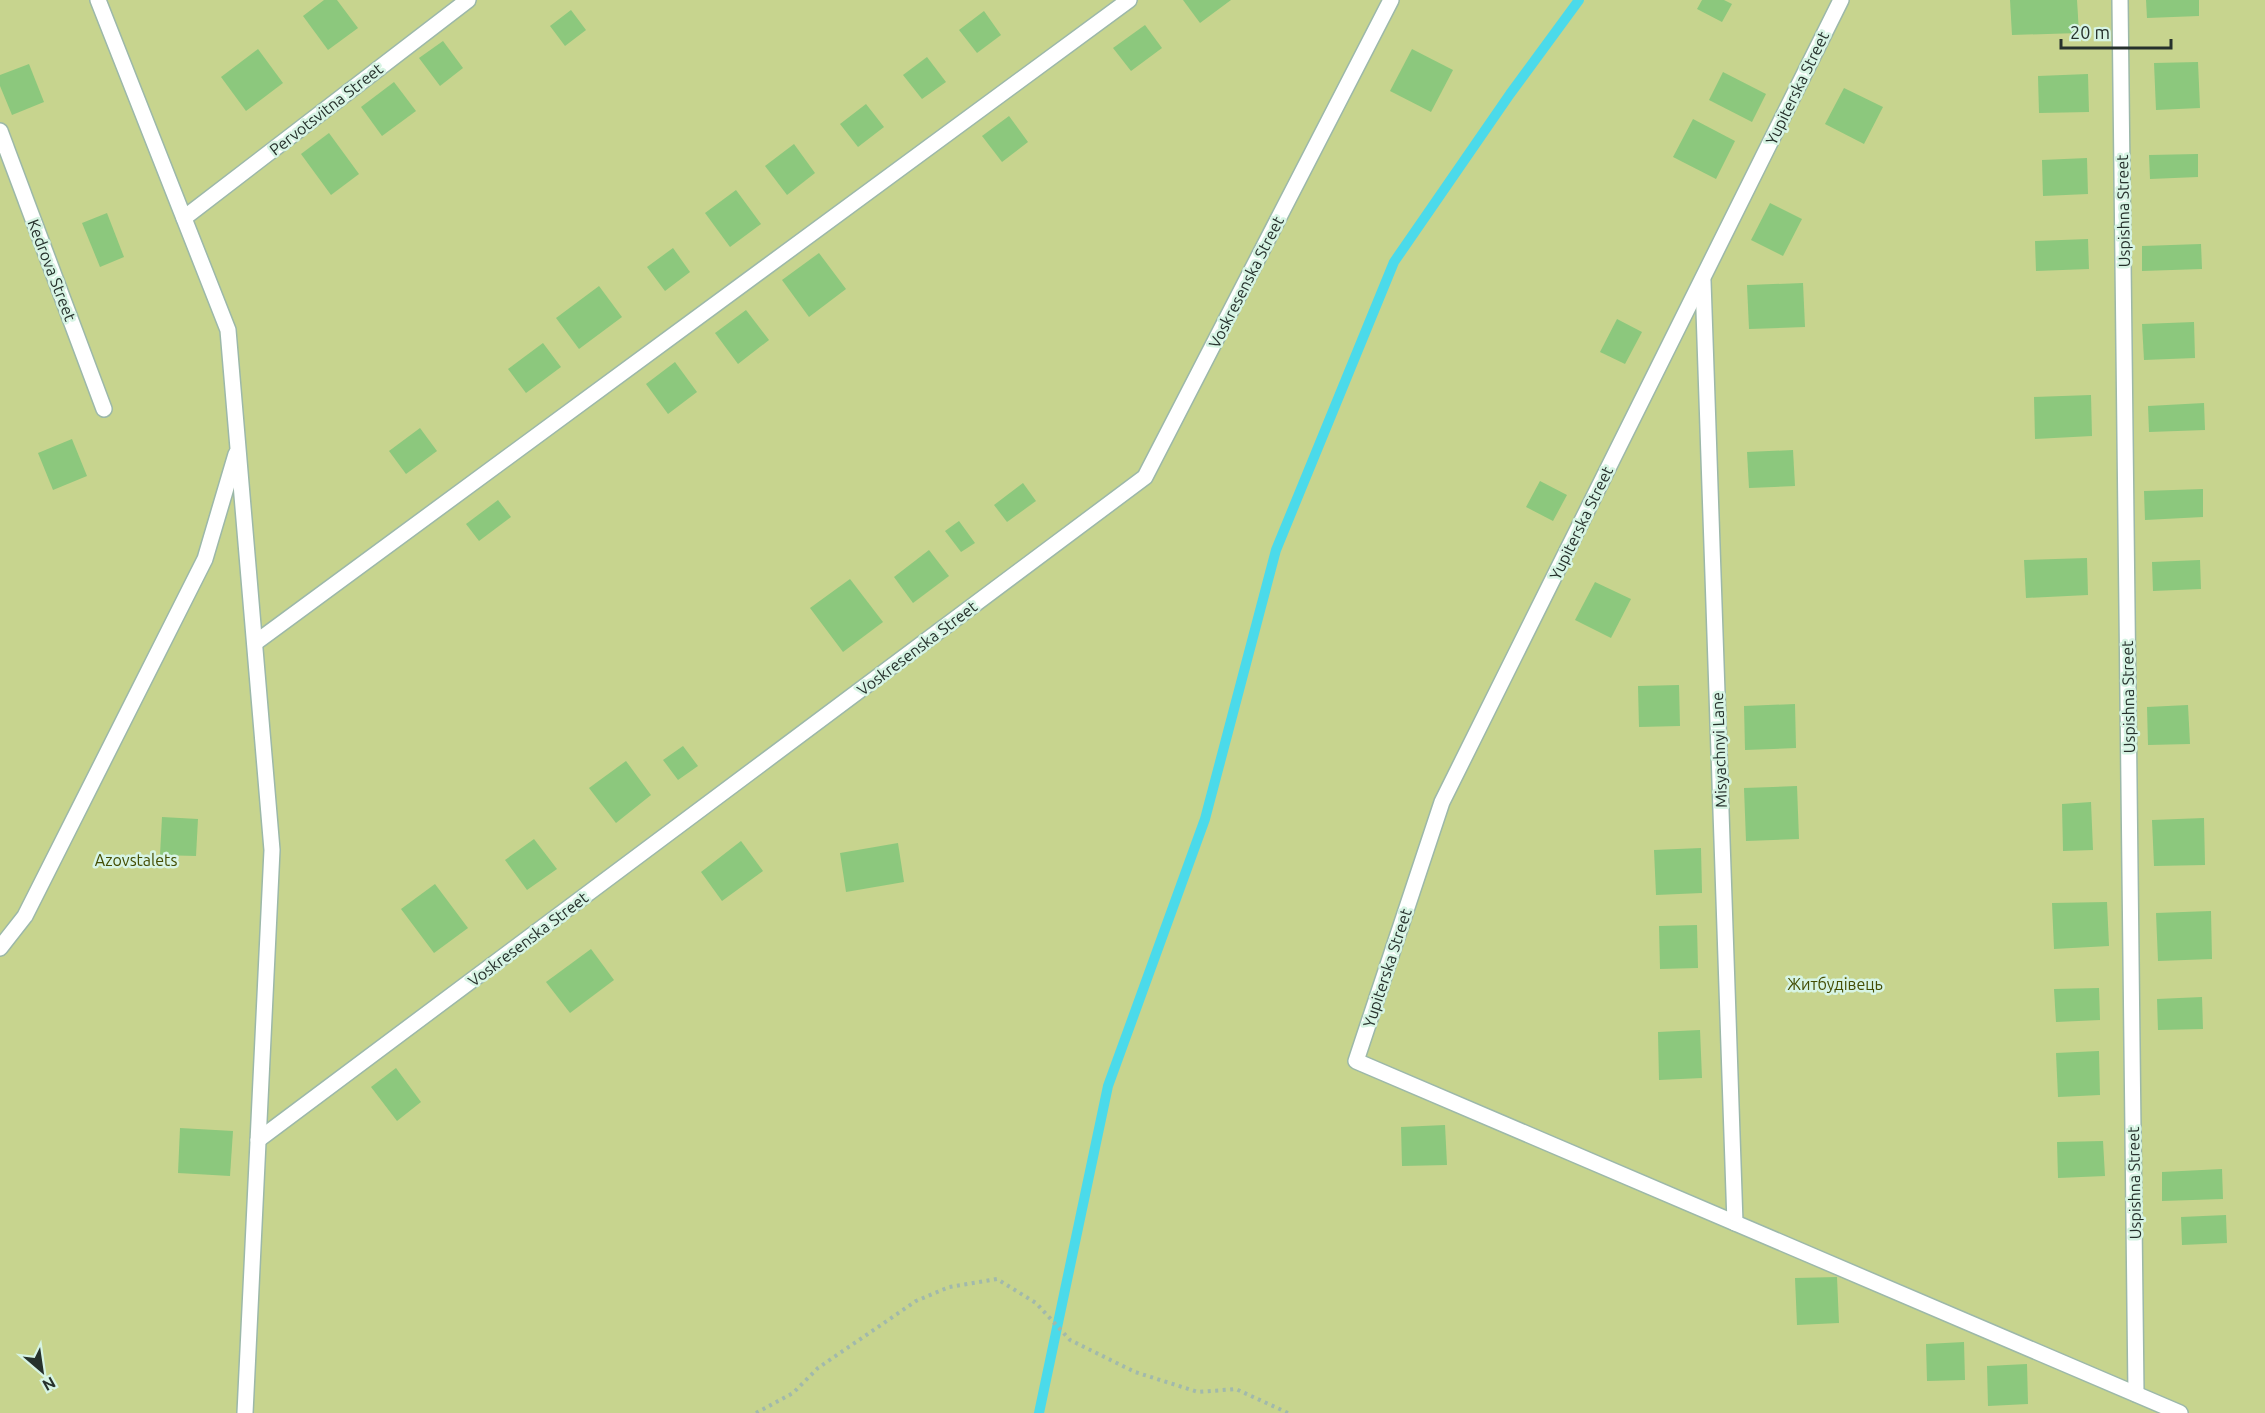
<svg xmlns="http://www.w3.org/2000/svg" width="2265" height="1413" font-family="Ubuntu,sans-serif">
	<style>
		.green { fill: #c7d48e }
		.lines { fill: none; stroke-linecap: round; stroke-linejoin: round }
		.stream { stroke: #4bdaea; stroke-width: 10 }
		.building { fill: #8cc87d }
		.service-casing { stroke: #9cb8a9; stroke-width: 18 }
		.path { stroke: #a1b9ac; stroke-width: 4; stroke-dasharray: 3 4.5; stroke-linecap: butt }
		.service { stroke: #fff; stroke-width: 15 }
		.labels { text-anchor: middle; stroke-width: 5; stroke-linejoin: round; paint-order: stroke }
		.street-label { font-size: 16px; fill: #26312c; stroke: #d7f4e4 }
		.park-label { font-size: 16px; fill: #434d03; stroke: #d7f4e4 }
	</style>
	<rect width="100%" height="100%" fill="#d7f4e4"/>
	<rect class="green" x="0" y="0" width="2265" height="1413"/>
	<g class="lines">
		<path class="stream" d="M1039,1413L1108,1086L1205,819L1276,550L1394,262L1510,94L1579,0"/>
	</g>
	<g class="building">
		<path d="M324,0H337L358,28L328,50L303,16Z"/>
		<path d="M1183,0H1231L1200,23Z"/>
		<path d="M1702,0H1724L1732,4L1722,22L1697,9Z"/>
		<path d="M2010,0H2077L2079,33L2012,35Z"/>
		<path d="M2146,0H2199V16L2147,18Z"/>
		<path d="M571,10L586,30L565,46L550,26Z"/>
		<path d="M984,11L1001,35L977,53L959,30Z"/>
		<path d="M1145,25L1162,48L1131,71L1113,48Z"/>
		<path d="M443,41L463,68L440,86L419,58Z"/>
		<path d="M258,49L283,83L246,111L221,77Z"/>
		<path d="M1412,49L1453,70L1431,112L1390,91Z"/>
		<path d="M927,57L946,82L922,99L903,75Z"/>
		<path d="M2198,62L2200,108L2156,110L2154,63Z"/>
		<path d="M29,64L44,102L12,115L0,86V75Z"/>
		<path d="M1723,72L1766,94L1752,122L1709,100Z"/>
		<path d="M2088,74L2089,112L2039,113L2038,76Z"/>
		<path d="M394,82L416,111L382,136L361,107Z"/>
		<path d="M1844,88L1883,107L1864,144L1825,124Z"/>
		<path d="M866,104L884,127L858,147L840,124Z"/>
		<path d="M1009,116L1028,142L1002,162L982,136Z"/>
		<path d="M1693,119L1735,141L1716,179L1673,157Z"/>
		<path d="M329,133L359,174L331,195L301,154Z"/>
		<path d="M794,144L815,173L787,195L765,166Z"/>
		<path d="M2198,154V177L2150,179L2149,155Z"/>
		<path d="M2087,158L2088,194L2043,196L2042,160Z"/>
		<path d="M736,190L761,224L730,247L705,213Z"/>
		<path d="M1770,203L1802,219L1783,256L1751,240Z"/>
		<path d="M107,213L124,257L100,267L82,223Z"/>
		<path d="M2088,239L2089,269L2036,271L2035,241Z"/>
		<path d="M2201,244L2202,269L2142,271V246Z"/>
		<path d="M673,248L690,272L665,291L647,267Z"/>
		<path d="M819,253L846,289L809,317L782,280Z"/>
		<path d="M1803,283L1805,327L1749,329L1747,285Z"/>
		<path d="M599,286L622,317L579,349L556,318Z"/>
		<path d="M746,310L769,340L738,364L715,333Z"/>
		<path d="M1617,319L1642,332L1625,364L1600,352Z"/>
		<path d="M2194,322L2195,358L2144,360L2142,324Z"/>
		<path d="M543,343L561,367L526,393L508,369Z"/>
		<path d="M675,362L697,392L668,414L646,384Z"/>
		<path d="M2091,395L2092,436L2035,439L2034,397Z"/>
		<path d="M2204,403L2205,430L2149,432L2148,406Z"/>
		<path d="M420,428L437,451L406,474L389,451Z"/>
		<path d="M72,439L87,476L53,490L38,453Z"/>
		<path d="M1793,450L1795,486L1749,488L1747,452Z"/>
		<path d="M1540,481L1567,495L1553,521L1526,507Z"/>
		<path d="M1023,483L1036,501L1007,522L994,505Z"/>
		<path d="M2203,489V517L2145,520L2144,491Z"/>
		<path d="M498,500L511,517L479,541L466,524Z"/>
		<path d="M959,521L975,543L961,552L945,531Z"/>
		<path d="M929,550L949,576L913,603L894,577Z"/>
		<path d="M2087,558L2088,595L2026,598L2024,560Z"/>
		<path d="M2200,560L2201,589L2153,591L2152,562Z"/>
		<path d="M850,579L883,622L843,652L810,608Z"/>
		<path d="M1595,582L1631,599L1611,638L1575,620Z"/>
		<path d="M1679,685L1680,726L1639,727L1638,686Z"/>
		<path d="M1795,704L1796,748L1745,750L1744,706Z"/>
		<path d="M2188,705L2190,744L2148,745L2147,707Z"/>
		<path d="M683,746L698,766L678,780L663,760Z"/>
		<path d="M626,761L651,795L616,823L589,788Z"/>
		<path d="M1797,786L1799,839L1746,841L1744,788Z"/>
		<path d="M2091,802L2093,850L2063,851L2062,804Z"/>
		<path d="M162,817L198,819L196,856L160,855Z"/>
		<path d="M2204,818L2205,865L2154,866L2152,820Z"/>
		<path d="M534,839L557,869L527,890L505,860Z"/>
		<path d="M741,841L763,871L722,901L701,872Z"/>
		<path d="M898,843L904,882L846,892L840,853Z"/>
		<path d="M1701,848L1702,893L1656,895L1654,850Z"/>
		<path d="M435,884L468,928L434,953L401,909Z"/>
		<path d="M2107,902L2109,946L2054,949L2052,903Z"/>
		<path d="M2211,911L2212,959L2158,961L2156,913Z"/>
		<path d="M1697,925L1698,968L1660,969L1659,926Z"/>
		<path d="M591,949L614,980L570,1013L546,982Z"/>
		<path d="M2099,988L2100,1020L2056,1022L2054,989Z"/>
		<path d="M2202,997L2203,1029L2158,1030L2157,999Z"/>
		<path d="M1700,1030L1702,1078L1659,1080L1658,1032Z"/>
		<path d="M2099,1051L2100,1095L2058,1097L2056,1053Z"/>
		<path d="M396,1068L421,1102L397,1121L371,1087Z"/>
		<path d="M1445,1125L1447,1165L1402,1166L1401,1127Z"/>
		<path d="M180,1128L233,1131L230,1176L178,1173Z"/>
		<path d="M2103,1141L2105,1176L2058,1178L2057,1142Z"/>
		<path d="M2222,1169L2223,1199L2162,1201V1172Z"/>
		<path d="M2226,1215L2227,1243L2182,1245L2181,1217Z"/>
		<path d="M1837,1277L1839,1323L1797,1325L1795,1278Z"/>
		<path d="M1964,1342L1965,1380L1927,1381L1926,1344Z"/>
		<path d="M2027,1364L2028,1404L1988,1406L1987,1366Z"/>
	</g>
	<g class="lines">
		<defs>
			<g id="service">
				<path d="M98,0L228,330L272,850L245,1413"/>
				<path d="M1841,0L1442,802L1356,1061L2180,1413"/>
				<path d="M2120,0L2136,1394"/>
				<path d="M0,131L104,409"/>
				<path d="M184,218L468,0"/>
				<path d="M1703,281L1735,1223"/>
				<path d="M255,643L1129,0"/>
				<path d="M0,948L25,916L205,559L236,454"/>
				<path d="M258,1140L1145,477L1391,0"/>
			</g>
		</defs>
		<use href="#service" class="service-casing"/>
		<path class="path" d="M756,1413L793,1393L818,1368L916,1301L949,1287L997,1279L1036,1303L1070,1340L1135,1372L1198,1392L1236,1389L1288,1413"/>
		<use href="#service" class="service"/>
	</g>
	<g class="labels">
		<g class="street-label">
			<text transform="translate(1797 88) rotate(-64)" y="6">Yupiterska Street</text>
			<text transform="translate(326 109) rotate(-38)" y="6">Pervotsvitna Street</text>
			<text transform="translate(2123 211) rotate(-91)" y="6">Uspishna Street</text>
			<text transform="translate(52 270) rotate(69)" y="6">Kedrova Street</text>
			<text transform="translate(1246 282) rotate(-63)" y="6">Voskresenska Street</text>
			<text transform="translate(1581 523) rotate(-64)" y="6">Yupiterska Street</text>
			<text transform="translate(917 648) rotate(-37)" y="6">Voskresenska Street</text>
			<text transform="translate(2128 697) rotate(-91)" y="6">Uspishna Street</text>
			<text transform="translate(1719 750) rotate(-92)" y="6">Misyachnyi Lane</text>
			<text transform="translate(528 939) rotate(-37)" y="6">Voskresenska Street</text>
			<text transform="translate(1387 968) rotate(-72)" y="6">Yupiterska Street</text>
			<text transform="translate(2134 1183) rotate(-91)" y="6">Uspishna Street</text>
		</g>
		<g class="park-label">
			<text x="136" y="866">Azovstalets</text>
			<text x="1835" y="990">Житбудівець</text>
		</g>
	</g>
	<g transform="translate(42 1371) rotate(151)" stroke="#d7f4e4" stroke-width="4.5" paint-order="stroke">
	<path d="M0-4.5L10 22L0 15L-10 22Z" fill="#26312c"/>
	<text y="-9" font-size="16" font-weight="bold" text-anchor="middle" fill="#26312c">N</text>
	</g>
	<path d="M2061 39v9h110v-9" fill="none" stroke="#26312c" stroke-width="3"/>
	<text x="2070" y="39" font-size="18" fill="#26312c" stroke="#d7f4e4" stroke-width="4.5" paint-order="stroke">20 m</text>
</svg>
